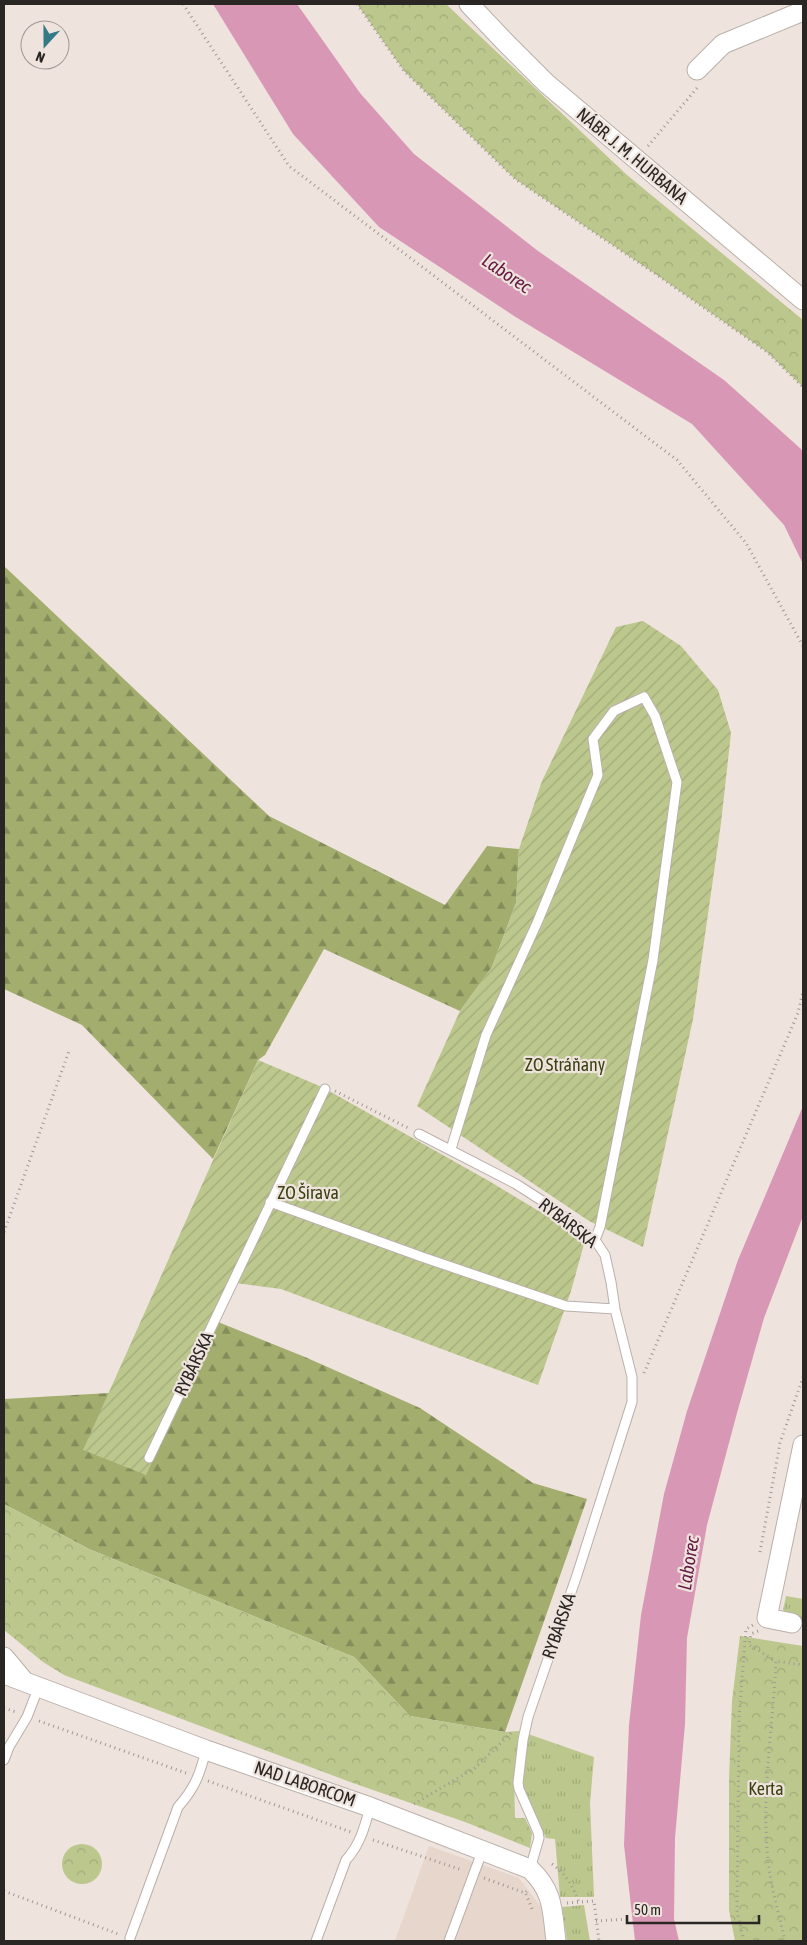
<svg xmlns="http://www.w3.org/2000/svg" width="807" height="1945" viewBox="0 0 807 1945" font-family="'Asap Condensed',sans-serif">
<style>
.built{fill:#e7d6cb}
.grass{fill:url(#grass-tufts)}
.forest{fill:url(#forest-firs)}
.park{fill:url(#park-crowns)}
.garden{fill:url(#garden-furrows)}
.water{fill:#d898b5}
.lines{fill:none;stroke-linecap:round;stroke-linejoin:round}
.service-casing{stroke:#bab0aa;stroke-width:11}
.minor-casing{stroke:#bab0aa;stroke-width:21}
.path{stroke:#a19994;stroke-width:3;stroke-dasharray:1 4;stroke-linecap:butt}
.service{stroke:#fff;stroke-width:9}
.minor{stroke:#fff;stroke-width:19}
.labels{text-anchor:middle;stroke-width:4.5;stroke-linejoin:round;paint-order:stroke}
.street-label{font-size:18px;fill:#2a2623;stroke:#eee3dd}
.park-label{font-size:18px;fill:#3a4111;stroke:#eee3dd}
.water-label{font-size:19px;font-style:italic;fill:#641943;stroke:#eee3dd}
</style>
<defs>
<pattern id="grass-tufts" width="24" height="20" patternUnits="userSpaceOnUse" patternTransform="scale(1.25)"><rect width="24" height="20" fill="#bcc78d"/><path d="M3 7l-1-3M5 7V3M7 7l1-3M15 17l-1-3M17 17v-4M19 17l1-3" fill="none" stroke="#a2ab79"/></pattern>
<pattern id="forest-firs" width="22" height="20" patternUnits="userSpaceOnUse" patternTransform="scale(1.25)"><rect width="22" height="20" fill="#a2ad6e"/><path d="M5 1l3.5 6h-7zM16 11l3.5 6h-7z" fill="#848d5a"/></pattern>
<pattern id="park-crowns" width="20" height="18" patternUnits="userSpaceOnUse" patternTransform="scale(1.25)"><rect width="20" height="18" fill="#bcc78d"/><path d="M2 6a3 3 0 1 1 6 0M12 15a3 3 0 1 1 6 0" fill="none" stroke="#a2ab79"/></pattern>
<pattern id="garden-furrows" width="10" height="10" patternUnits="userSpaceOnUse" patternTransform="scale(1.25)"><rect width="10" height="10" fill="#bcc78d"/><path d="M-1 1l2-2M0 10L10 0M9 11l2-2" fill="none" stroke="#a2ab79"/></pattern>
</defs>
<rect width="100%" height="100%" fill="#eee3dd"/>
<path class="built" d="M429,1846L519,1878L541,1907L546,1941H395Z"/>
<path class="grass" d="M786,1596L803,1599V1622L783,1610Z
M528,1734L594,1757L590,1803L594,1897H560L555,1839L546,1838L524,1793L522,1769Z
M584,1905L590,1941H567L562,1907Z"/>
<path class="forest" d="M4,566L269,816L445,905L487,846L519,849L516,903L492,967L460,1011L324,949L265,1055L258,1060L213,1159L82,1025L4,989Z
M218,1322L305,1357L420,1408L533,1483L587,1499L505,1732L410,1716L354,1657L89,1549L4,1504V1399L109,1393L84,1450Z"/>
<path class="park" d="M357,4H446L627,175L803,320V387L767,352L654,273L515,179L404,71Z
M4,1504L89,1549L354,1657L410,1716L505,1732L519,1731L514,1776L515,1818H525L532,1833L530,1848L465,1822L353,1783L64,1675L43,1662L4,1630Z
M740,1636L803,1646V1941H735L729,1910V1779L732,1701Z
M62 1864a20 20 0 1 1 40 0a20 20 0 1 1-40 0Z"/>
<path class="garden" d="M643,621L681,646L718,690L731,733L721,823L693,1019L643,1247L589,1221L417,1106L460,1011L492,967L516,903L519,849L542,781L616,627Z
M258,1060L322,1087L489,1181L552,1219L584,1244L571,1291L538,1385L281,1289L236,1283L146,1475L83,1450Z"/>
<path class="water" d="M213,4H297L360,93L414,154L538,251L724,380L801,449L803,452V564L784,525L692,424L514,316L379,227L293,134Z
M803,1106V1216L764,1318L737,1413L707,1525L687,1638L685,1724L675,1838L674,1919L679,1941H635L624,1845L629,1725L641,1615L664,1494L687,1411L738,1260Z"/>
<g class="lines">
<defs>
<path id="service" d="M419,1134L516,1184L544,1202L595,1240L605,1255L611,1282L615,1309L632,1377V1402L577,1575L528,1717L523,1740L518,1783L519,1789L538,1832L539,1838L530,1869
M451,1149L486,1035L537,923L598,775L593,739L614,711L644,697L655,716L677,782L653,960L600,1227L595,1240
M270,1202L422,1257L566,1306L615,1309
M149,1458L325,1089
M4,1760L9,1747L27,1717L39,1686
M130,1938L178,1807C195,1788 200,1774 206,1750
M316,1941L346,1860C360,1845 365,1826 370,1807
M449,1941L483,1849"/>
<path id="minor" d="M469,4L504,41L546,83L803,300
M697,70L723,44L803,11
M792,1623L767,1618L803,1445
M4,1657L24,1681
M4,1674L206,1750L370,1807L530,1869C554,1892 552,1910 556,1941"/>
</defs>
<use href="#service" class="service-casing"/>
<use href="#minor" class="minor-casing"/>
<path class="path" d="M183,4L289,166L677,460L746,543L803,646
M357,4L404,71L515,179L654,273L767,352L803,387
M648,146L697,88
M335,1091L408,1128
M4,1232L69,1051
M644,1373L798,1013L803,991
M760,1552L780,1443L803,1377
M758,1631L751,1634L749,1645L776,1661
M4,1708L16,1712
M39,1721L186,1773
M208,1781L351,1832
M414,1804L475,1768L511,1733
M373,1840L462,1870
M552,1864C566,1874 572,1885 579,1902
M484,1878L525,1893L527,1891
M4,1891L118,1934
M526,1894L532,1909
M567,1903L594,1901L599,1941
M596,1921L628,1919
M744,1941L737,1912L739,1717L746,1629L753,1625
M785,1941C780,1917 772,1892 769,1867C760,1800 773,1728 776,1661L803,1665"/>
<use href="#service" class="service"/>
<use href="#minor" class="minor"/>
</g>
<g class="labels">
<g class="street-label">
<text transform="translate(632 156) rotate(40)" y="6">NÁBR. J. M. HURBANA</text>
<text transform="translate(568 1223) rotate(38)" y="6">RYBÁRSKA</text>
<text transform="translate(194 1364) rotate(-65)" y="6">RYBÁRSKA</text>
<text transform="translate(559 1626) rotate(-71)" y="6">RYBÁRSKA</text>
<text transform="translate(305 1784) rotate(19)" y="6">NAD LABORCOM</text>
</g>
<g class="park-label">
<text x="565" y="1071">ZO Stráňany</text>
<text x="308" y="1199">ZO Šírava</text>
<text x="766" y="1795">Kerta</text>
</g>
<g class="water-label">
<text transform="translate(507 273) rotate(34)" y="7">Laborec</text>
<text transform="translate(688 1563) rotate(-81)" y="7">Laborec</text>
</g>
</g>
<rect width="807" height="1945" fill="none" stroke="#2a2623" stroke-width="10"/>
<g transform="translate(45 45) rotate(201)"><circle r="24" fill="#eee3dd" stroke="#a09793"/>
<path d="M0-4L9 19L0 12L-9 19Z" fill="#337986"/>
<text y="-8" font-size="14" font-weight="bold" text-anchor="middle" fill="#2a2623">N</text>
</g>
<path d="M627 1915v8h132v-8" fill="none" stroke="#2a2623" stroke-width="2.5"/>
<text x="634" y="1915" font-size="15" fill="#2a2623" stroke="#eee3dd" stroke-width="4" paint-order="stroke">50 m</text>
</svg>
